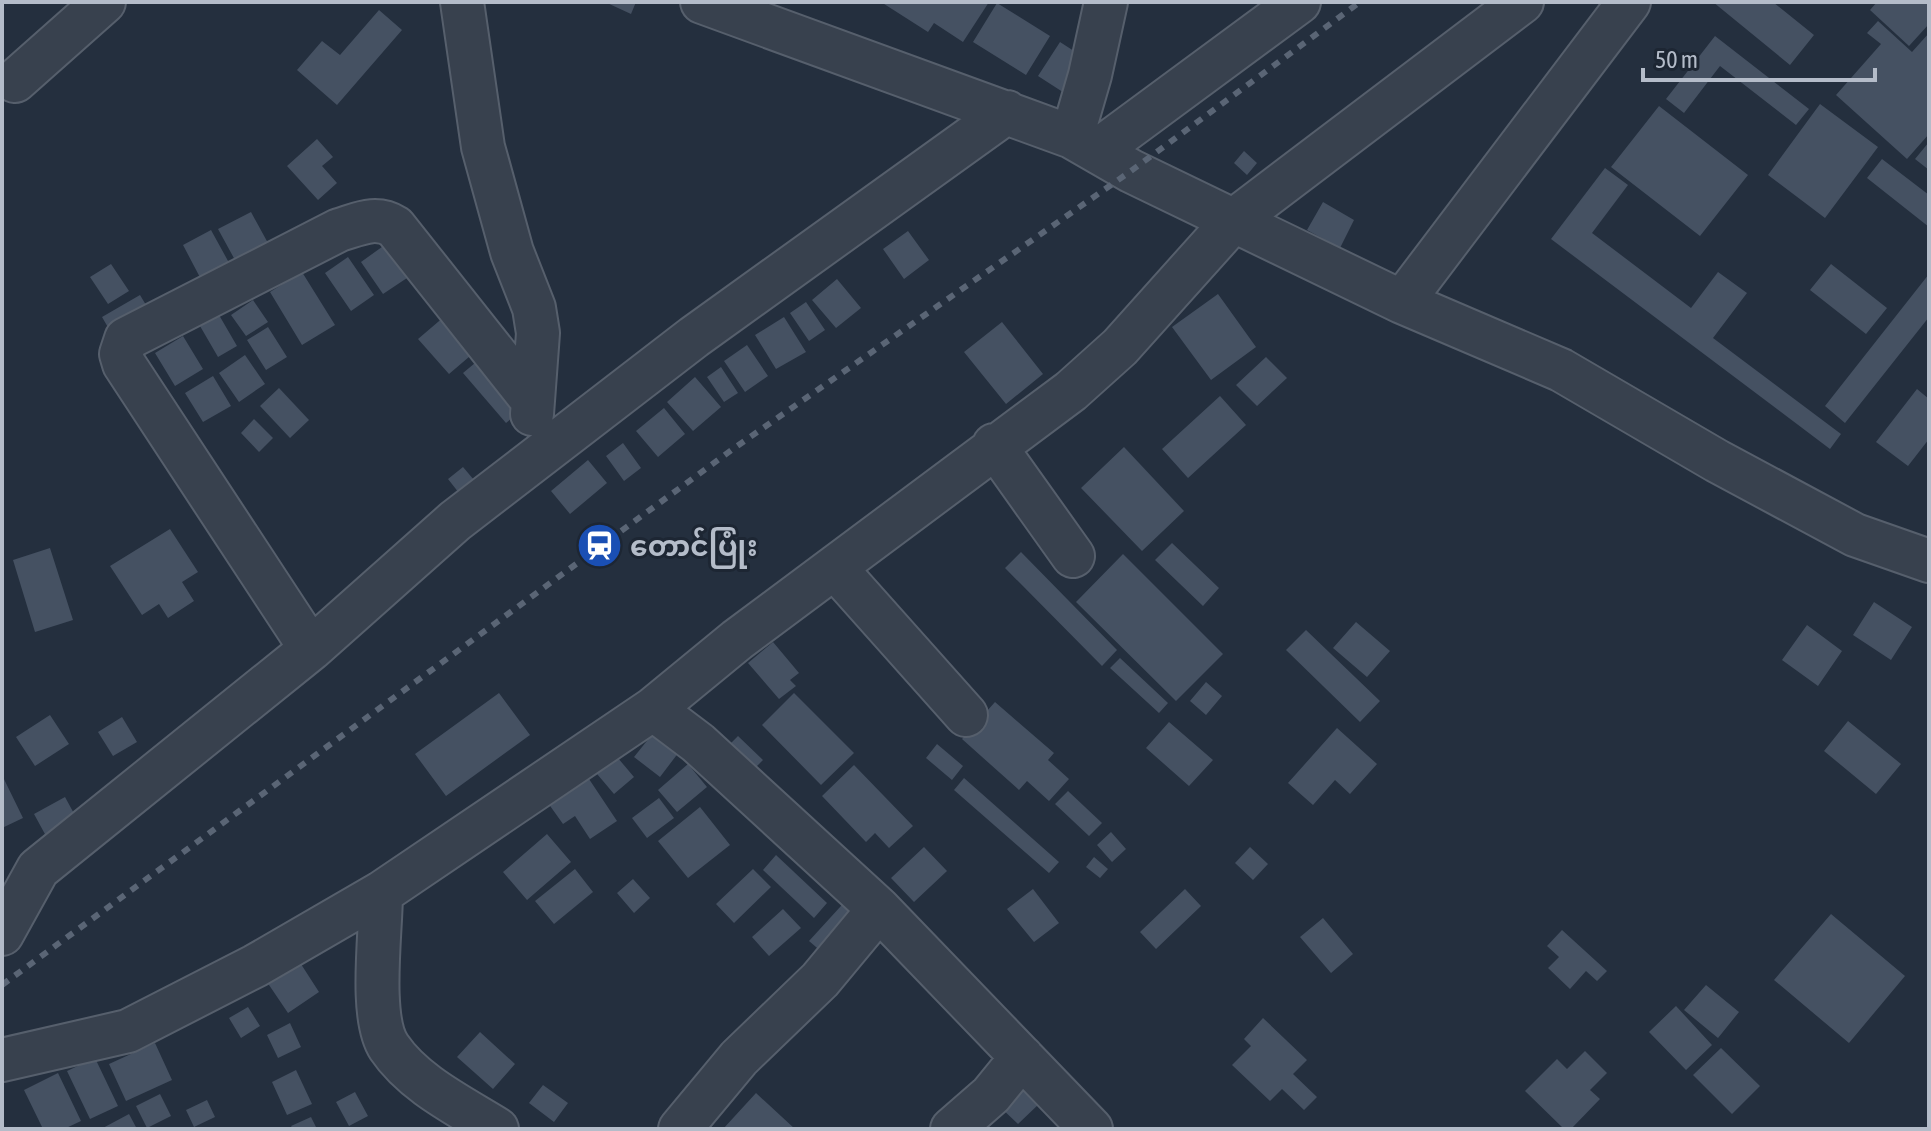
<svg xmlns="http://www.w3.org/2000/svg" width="1931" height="1131" viewBox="0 0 1931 1131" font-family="'Asap Condensed','Noto Sans Myanmar',sans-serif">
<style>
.building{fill:#455162}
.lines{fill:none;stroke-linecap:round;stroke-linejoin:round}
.minor-casing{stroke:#565f6c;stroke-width:46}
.minor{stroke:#38414e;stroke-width:42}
.rail{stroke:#5a6575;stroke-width:6;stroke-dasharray:8 8;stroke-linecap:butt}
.labels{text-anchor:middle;stroke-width:6;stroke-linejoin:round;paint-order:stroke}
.poi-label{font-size:28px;font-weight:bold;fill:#b4bcc9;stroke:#1d2633;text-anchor:start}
</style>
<rect width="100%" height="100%" fill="#242f3e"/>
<path class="building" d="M605,2H636L631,14Z
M881,2H989L963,42L934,23L928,32Z
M1713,2H1773L1814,35L1790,65Z
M1877,2H1929V24L1909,46L1870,10Z
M997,3L1050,36L1026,75L973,42Z
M379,10L402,30L337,105L297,70L322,41L340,55Z
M1878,21L1912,52L1929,33V134L1907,159L1836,95L1881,44L1867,33Z
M1715,36L1809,109L1796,125L1720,66L1684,113L1666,99Z
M1060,42L1091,62L1069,96L1038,76Z
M1820,104L1878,147L1825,218L1768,175Z
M1659,106L1748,175L1700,236L1611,167Z
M317,139L333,157L322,166L337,183L318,200L287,166Z
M1929,142V170L1915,159Z
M1244,151L1257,163L1247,175L1234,163Z
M1882,159L1929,195V227L1867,178Z
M1605,168L1628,185L1592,233L1691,308L1718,272L1747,293L1713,338L1841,434L1830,449L1551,239Z
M1323,202L1354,220L1340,248L1307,230Z
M251,212L274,254L241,271L218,229Z
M211,230L233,270L204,285L183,245Z
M908,231L929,260L904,279L883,249Z
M393,239L416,272L383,294L361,262Z
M348,257L374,295L351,311L325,273Z
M111,264L129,291L108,304L90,277Z
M1831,264L1887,308L1866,334L1810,290Z
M302,272L335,325L302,345L270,292Z
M1929,274V317L1845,423L1825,406Z
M837,279L861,308L836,328L812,300Z
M1218,294L1256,347L1211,380L1172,327Z
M140,295L155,320L117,343L102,317Z
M253,300L268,322L246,336L231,315Z
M806,302L825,330L809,341L790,313Z
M452,310L483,345L449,374L418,339Z
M219,315L237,346L218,357L200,326Z
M784,317L806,352L776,369L755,335Z
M1002,322L1043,374L1006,404L964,352Z
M268,327L287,357L266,370L247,340Z
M183,336L203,369L175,386L155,353Z
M747,345L768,376L745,392L724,361Z
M487,353L530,403L506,423L463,373Z
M245,355L265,384L239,402L219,373Z
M1266,357L1287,378L1257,406L1236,385Z
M721,367L738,393L724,402L707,377Z
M213,376L231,406L203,422L185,393Z
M695,377L721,407L693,431L667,402Z
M279,388L309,420L290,438L260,406Z
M1917,389L1929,399V439L1908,466L1876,442Z
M1220,396L1246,425L1188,478L1162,449Z
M664,408L685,434L658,457L636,431Z
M254,419L273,438L259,452L241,433Z
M623,443L641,468L624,481L606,456Z
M1124,447L1184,511L1142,551L1081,488Z
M588,460L607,483L570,514L551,491Z
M463,467L474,480L459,493L448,479Z
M170,529L198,572L182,582L194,601L168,618L159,604L142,615L110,566Z
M1172,543L1219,588L1203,606L1155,560Z
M50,548L73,620L35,632L13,560Z
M1021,552L1117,650L1102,666L1005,568Z
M1123,554L1223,654L1176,701L1076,602Z
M1874,602L1912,627L1891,660L1853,635Z
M1356,622L1390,651L1367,677L1333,648Z
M1807,625L1842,651L1818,686L1782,660Z
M1306,630L1380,701L1360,722L1286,650Z
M773,642L799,673L790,680L796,686L779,699L748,663Z
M1120,658L1168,703L1159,713L1110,668Z
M1206,682L1222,696L1206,715L1190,701Z
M499,693L530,735L446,796L415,754Z
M794,693L854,753L821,785L762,725Z
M995,702L1054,753L1048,760L1069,779L1049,801L1027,781L1019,790L962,739Z
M50,715L69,744L35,766L16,737Z
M122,717L137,742L113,756L98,732Z
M1848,721L1901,764L1876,794L1824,751Z
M1169,722L1213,760L1189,786L1146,748Z
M1337,728L1377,764L1350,794L1335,780L1313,805L1288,783Z
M654,732L679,752L660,777L634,757Z
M738,736L763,760L752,771L727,747Z
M937,744L963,766L952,780L926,758Z
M612,751L634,777L614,794L592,768Z
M688,764L707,787L677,812L658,790Z
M854,765L913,826L889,848L875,833L866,842L822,796Z
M2,775L23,818L2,828Z
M587,776L617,821L590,839L575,816L563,824L548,803Z
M964,778L1059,862L1049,873L954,790Z
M1068,791L1102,823L1089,836L1055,804Z
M65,797L77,819L46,836L34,814Z
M659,798L674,818L647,838L632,818Z
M700,807L730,845L688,878L658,841Z
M1111,832L1126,849L1112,862L1097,845Z
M547,834L571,862L527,900L503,872Z
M924,847L947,871L914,902L891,878Z
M1250,847L1268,864L1253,880L1235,863Z
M776,855L827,903L814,918L763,870Z
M1094,857L1108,869L1100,878L1086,867Z
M575,869L593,892L554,924L535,901Z
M753,869L771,887L734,923L716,904Z
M633,879L650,898L634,913L617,893Z
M1033,889L1059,923L1034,942L1007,909Z
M1185,889L1201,906L1156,949L1140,932Z
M851,895L865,907L823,953L809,941Z
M783,909L801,928L769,956L752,937Z
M1831,914L1905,976L1849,1043L1774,980Z
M1323,918L1353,954L1331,973L1300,937Z
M1562,930L1607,971L1597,981L1586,971L1570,989L1548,968L1559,957L1547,946Z
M299,961L319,992L288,1013L267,982Z
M1706,985L1739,1012L1718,1038L1684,1010Z
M1676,1006L1712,1045L1686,1070L1649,1032Z
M248,1007L260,1026L241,1038L229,1018Z
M1263,1018L1307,1060L1293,1074L1317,1097L1304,1110L1282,1089L1270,1101L1232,1065L1251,1046L1244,1039Z
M290,1023L301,1047L278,1058L267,1035Z
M480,1032L515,1064L493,1089L457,1057Z
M155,1043L172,1080L126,1101L109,1064Z
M1721,1048L1760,1086L1732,1114L1693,1075Z
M1585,1051L1607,1073L1590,1090L1600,1099L1571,1129H1564L1525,1091L1557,1059L1567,1069Z
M95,1058L118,1106L90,1119L67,1071Z
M296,1070L312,1104L287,1115L272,1082Z
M58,1073L81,1121L64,1129H43L24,1090Z
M1021,1084L1040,1103L1018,1124L999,1106Z
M543,1085L568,1103L554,1122L529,1103Z
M355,1092L368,1116L349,1126L336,1102Z
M756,1093L795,1129H723Z
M160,1094L171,1116L147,1128L136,1106Z
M207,1100L215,1117L194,1127L186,1110Z
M129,1114L137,1129H101Z
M311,1117L317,1129H293L291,1126Z"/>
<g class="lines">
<defs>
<path id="minor" d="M462,2L483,147L512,252L534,308L538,333L532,414
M702,2L1072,137L1131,171L1402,302L1561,370L1717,461L1855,535L1929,561
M15,81L104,2
M1072,137L1090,75L1106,2
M1097,151L1299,2
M1402,302L1629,2
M994,445L1073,556
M835,568L966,715
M311,649L124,364L121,354L126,339L339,230C359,224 376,215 395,227L532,400
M653,709L698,743L879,909L1091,1129
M381,893C381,931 369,1017 389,1047C414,1084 460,1106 497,1129
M2,934L38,869L311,649L455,521L694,337L1007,112
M2,1060L128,1031L255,966L381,893L653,709L737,640L1071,391L1120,347L1233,221L1522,2
M680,1129L739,1058L820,980L879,909
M952,1129L991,1095L1022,1057"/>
</defs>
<use href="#minor" class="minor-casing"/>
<use href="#minor" class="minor"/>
<path class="rail" d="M2,985L733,449L1131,171L1360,2"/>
</g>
<defs>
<symbol id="station-disc" viewBox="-11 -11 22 22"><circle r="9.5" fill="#1a4fb4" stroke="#1d2633"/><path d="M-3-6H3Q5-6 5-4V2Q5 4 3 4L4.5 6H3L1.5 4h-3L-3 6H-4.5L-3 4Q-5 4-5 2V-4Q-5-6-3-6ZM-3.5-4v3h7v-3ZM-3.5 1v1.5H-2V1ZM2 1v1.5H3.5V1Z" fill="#fff"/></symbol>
</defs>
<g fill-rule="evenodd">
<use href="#station-disc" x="574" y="520" width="51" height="51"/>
</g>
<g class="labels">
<g class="poi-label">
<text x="630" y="556">တောင်ပြုံး</text>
</g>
</g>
<rect width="1931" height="1131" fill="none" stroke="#b4bcc9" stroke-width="8"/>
<path d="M1643 68v12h232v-12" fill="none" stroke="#b4bcc9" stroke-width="4"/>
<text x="1655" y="68" font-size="24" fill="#b4bcc9" stroke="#1d2633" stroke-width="6" paint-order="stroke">50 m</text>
</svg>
